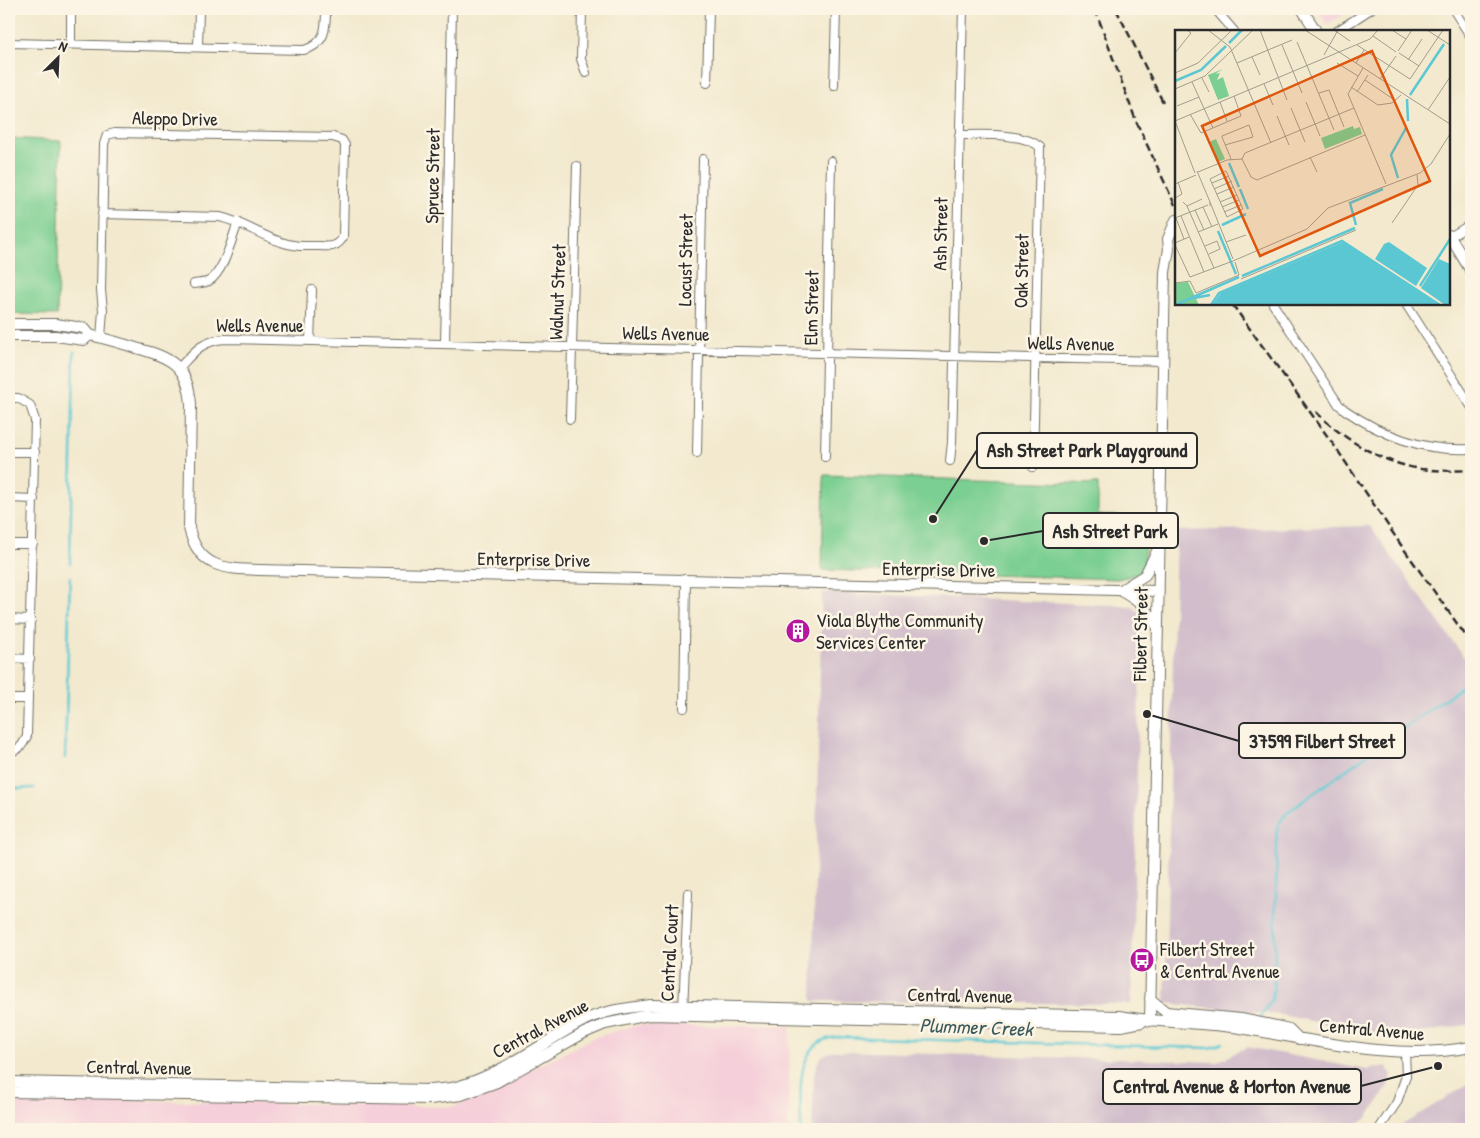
<svg xmlns="http://www.w3.org/2000/svg" width="1480" height="1138" viewBox="0 0 1480 1138" font-family="'Patrick Hand',sans-serif">
<style>
.built{fill:#f5cfd9}
.industrial{fill:#d1bdcb}
.green{fill:#7bcf92;stroke:#537d5e}
.lines{fill:none;stroke-linecap:round;stroke-linejoin:round}
.stream{stroke:#5bc7d3;stroke-width:2.5}
.minor-casing{stroke:#716e64;stroke-width:10}
.tertiary-casing{stroke:#716e64;stroke-width:12}
.minor{stroke:#fff;stroke-width:8}
.tertiary{stroke:#fff;stroke-width:10}
.rail{stroke:#2b2b2b;stroke-width:2.5;stroke-dasharray:8 4;stroke-linecap:butt}
.labels{text-anchor:middle;stroke-width:5;stroke-linejoin:round;paint-order:stroke}
.street-label{font-size:19px;fill:#2b2b2b;stroke:#fcf5e5}
.poi-label{font-size:19px;fill:#2b2b2b;stroke:#fcf5e5;text-anchor:start}
.water-label{font-size:20px;font-style:italic;fill:#395a5d;stroke:#fcf5e5}
.inset-river{fill:none;stroke:#5bc7d3;stroke-width:2.5}
.inset-road{fill:none;stroke:#a29d8d;stroke-width:1}
.view{fill:#df570e;fill-opacity:0.15;stroke:#df570e;stroke-width:2.5}
.inset-edge{fill:none;stroke:#2b2b2b;stroke-width:2.5}
.leader{fill:none;stroke:#2b2b2b;stroke-width:2}
.callout-dot{fill:#2b2b2b;stroke:#fcf5e5;stroke-width:2}
.callout{fill:#fcf5e5;stroke:#2b2b2b;stroke-width:2}
.callout-label{font-size:20px;text-anchor:middle;font-weight:bold;fill:#2b2b2b}
</style>
<rect width="100%" height="100%" fill="#fcf5e5"/>
<filter id="ink" filterUnits="userSpaceOnUse"><feTurbulence type="fractalNoise" baseFrequency=".02" numOctaves="2"/><feDisplacementMap in="SourceGraphic" scale="10" xChannelSelector="R" yChannelSelector="G"/><feConvolveMatrix kernelMatrix="1 2 1 2 8 2 1 2 1" color-interpolation-filters="sRGB"/></filter>
<filter id="wash" filterUnits="userSpaceOnUse"><feTurbulence type="fractalNoise" baseFrequency=".0096" numOctaves="4" result="noise"/><feDisplacementMap in="SourceGraphic" scale="20" xChannelSelector="R" yChannelSelector="G"/><feGaussianBlur stdDeviation="1.12" result="paint"/><feColorMatrix in="noise" values="0 0 0 0 0 0 0 0 0 0 0 0 0 0 0 0 0 1.4 0 .05"/><feComposite in="paint" operator="in"/></filter>
<g filter="url(#wash)">
<rect width="100%" height="100%" fill="#f2e9ce"/>
<path class="built" d="M1316,9H1353L1327,24Z
M637,1025L790,1026L788,1129H9V1098L453,1107L480,1096L593,1038Z"/>
<path class="industrial" d="M1370,526L1471,667V1024L1420,1033L1380,1035L1281,1015L1165,1003L1176,531Z
M822,592L1132,606L1141,614L1131,1004L812,1001Z
M1247,1047L1368,1070L1386,1066L1392,1075L1386,1090L1366,1119L1350,1129H812L814,1075L817,1064L822,1056L833,1051L1217,1062Z
M1471,1082V1129H1396Z"/>
<path class="green" d="M9,138L61,141L57,315L9,314Z
M824,475L1098,484V515L1146,517L1144,564L1139,574L1118,579L822,570Z"/>
<g class="lines">
<path class="stream" d="M70,563L74,352
M65,758L70,577
M9,789L34,788
M1261,1017L1272,999L1274,983L1277,845C1275,829 1277,823 1289,811L1471,680
M801,1129C801,1102 794,1054 824,1040C828,1038 832,1038 836,1037L1209,1048L1223,1043"/>
</g>
</g>
<g filter="url(#ink)">
<g class="lines">
<defs>
<path id="minor" d="M582,9L581,59L586,73
M1215,9L1234,31
M1453,9L1471,37
M1337,31L1371,9
M9,43L304,50C326,44 326,28 326,9
M71,44V9
M198,47L199,9
M707,83L709,9
M834,86L836,9
M959,135C982,135 1022,132 1040,147L1033,467
M1450,237L1471,224
M194,284C199,283 205,283 209,281C224,272 232,238 238,222
M1273,304L1339,405L1345,410C1383,436 1425,452 1471,449
M1406,304L1471,406
M101,338L103,310L101,290L104,144L107,135L115,133L333,137L342,140L345,145L343,237C338,247 330,247 320,246C307,246 294,247 281,242C260,235 242,222 220,217L102,214
M310,341L312,290
M445,344L452,9
M179,368C194,352 201,341 225,339L1162,361
M9,398H18L30,405L35,420L27,736C23,745 19,751 9,751
M570,419L577,166
M9,452H35
M697,453L703,159
M825,457L831,161
M950,461L952,442L963,9
M9,498L34,499
M9,544H33
M9,619L31,620
M9,658L30,659
M9,699H28
M684,708L686,580
M683,1011L688,893
M1379,1129L1397,1102L1406,1076L1405,1052"/>
<path id="tertiary" d="M1302,9L1316,31
M1449,235L1471,271
M9,324H55L84,328L90,335C106,339 121,343 136,348C170,357 188,365 191,404L189,528C198,568 224,569 259,570L1159,591
M9,336H56L84,340L90,335
M1121,590L1145,575L1157,551
M1121,591C1141,602 1145,608 1157,626
M1150,999L1166,1012L1241,1019L1271,1025L1289,1029L1299,1039
M1150,1021L1165,272L1169,249L1168,239L1176,220
M9,1082L430,1090C438,1089 448,1089 456,1087C501,1075 539,1045 579,1023C601,1011 626,1008 650,1005L1119,1016C1159,1023 1200,1022 1240,1028C1316,1040 1395,1062 1471,1047
M9,1092L430,1099L461,1095L497,1082L584,1033L605,1024L649,1015L1121,1026L1142,1022"/>
</defs>
<use href="#minor" class="minor-casing"/>
<use href="#tertiary" class="tertiary-casing"/>
<use href="#minor" class="minor"/>
<use href="#tertiary" class="tertiary"/>
<path class="rail" d="M1095,9L1136,121L1176,207
M1116,9L1164,104
M1232,304L1336,448L1401,545L1471,643
M1316,412C1343,439 1382,463 1421,469C1438,471 1454,471 1471,470"/>
</g>
</g>
<defs>
<symbol id="building-disc" viewBox="-11 -11 22 22"><circle r="9.5" fill="#b5179e" stroke="#fcf5e5"/><path d="M-4-6H4V6H1V3H-1V6H-4ZM-2.5-4.3h1.7v1.8h-1.7ZM.8-4.3h1.7v1.8H.8ZM-2.5-1h1.7V.8h-1.7ZM.8-1h1.7V.8H.8Z" fill="#fff"/></symbol>
<symbol id="bus-disc" viewBox="-11 -11 22 22"><circle r="9.5" fill="#b5179e" stroke="#fcf5e5"/><path d="M-5-6H5V4H4V6H2V4H-2V6H-4V4H-5ZM-3.5-4V0h7V-4ZM-3.5 1.2v1.5H-2V1.2ZM2 1.2v1.5H3.5V1.2Z" fill="#fff"/></symbol>
</defs>
<g fill-rule="evenodd">
<use href="#building-disc" x="784" y="617" width="28" height="28"/>
<use href="#bus-disc" x="1128" y="946" width="28" height="28"/>
</g>
<g class="labels">
<g class="street-label">
<text transform="translate(175 118) rotate(1)" y="7">Aleppo Drive</text>
<text transform="translate(432 176) rotate(-89)" y="7">Spruce Street</text>
<text transform="translate(940 234) rotate(-89)" y="7">Ash Street</text>
<text transform="translate(685 260) rotate(-89)" y="7">Locust Street</text>
<text transform="translate(1021 271) rotate(-89)" y="7">Oak Street</text>
<text transform="translate(557 292) rotate(-88)" y="7">Walnut Street</text>
<text transform="translate(811 308) rotate(-89)" y="7">Elm Street</text>
<text x="260" y="332">Wells Avenue</text>
<text transform="translate(666 333) rotate(1)" y="7">Wells Avenue</text>
<text transform="translate(1071 343) rotate(1)" y="7">Wells Avenue</text>
<text transform="translate(534 559) rotate(1)" y="7">Enterprise Drive</text>
<text transform="translate(939 569) rotate(1)" y="7">Enterprise Drive</text>
<text transform="translate(1140 634) rotate(-89)" y="7">Filbert Street</text>
<text transform="translate(669 953) rotate(-87)" y="7">Central Court</text>
<text transform="translate(960 995) rotate(1)" y="7">Central Avenue</text>
<text transform="translate(540 1028) rotate(-28)" y="7">Central Avenue</text>
<text transform="translate(1372 1029) rotate(5)" y="7">Central Avenue</text>
<text transform="translate(139 1067) rotate(1)" y="7">Central Avenue</text>
</g>
<g class="poi-label">
<text x="816" y="627">Viola Blythe Community<tspan x="816" dy="22">Services Center</tspan></text>
<text x="1160" y="956">Filbert Street<tspan x="1160" dy="22">&amp; Central Avenue</tspan></text>
</g>
<g class="water-label">
<text transform="translate(976 1027) rotate(2)" y="7">Plummer Creek</text>
</g>
</g>
<g transform="translate(1175 30)">
<rect width="275" height="275" fill="#f2e9ce"/>
<path d="M48,39L40,44L45,43L42,50L48,47L54,66L43,70L33,45ZM178,96L179,99L185,97L187,104L150,119L146,108ZM41,109L50,129L43,132L34,112ZM13,252L24,275H0V253Z" fill="#7bcf92"/>
<path d="M168,212L264,275H37L46,263ZM214,212L252,238L241,256L200,229L209,214ZM264,229L275,234V275H270L246,258Z" fill="#5bc7d3"/>
<path class="inset-river" d="M54,13L67,0M0,51L26,40L51,16M235,65L269,14M232,69L233,91M54,133L64,157M223,148L216,125L231,98M65,159L73,179M47,195L71,184M181,195L175,173L208,159M43,201L61,244M67,246L180,198M245,256L275,209M19,268L35,265M0,275L64,247M36,275L44,263L167,211L265,275"/>
<path class="inset-road" d="M33,0L55,17L96,113M85,0L112,70M130,0L275,94M159,0L175,11M217,0L231,9M252,0L275,15M198,6L221,22M122,12L159,100M107,15L127,63M182,15L235,49L268,0M223,21L237,0M0,23L16,3L12,0M224,23L244,36M149,25L163,0M77,27L85,45M233,30L247,9M62,33L117,10M162,33L183,46M181,33L189,20M188,38L173,64L211,154M0,43L23,33L57,0M27,48L34,62M205,49L221,26M190,50L221,71M17,52L38,98M89,54L98,75M176,57L203,75L217,73L226,65M0,59L30,46L78,0M182,62L193,45M144,63L154,60L169,97M45,72L52,91M131,72L145,106M2,76L24,67M116,78L130,112M253,80L275,47M15,84L26,103L66,86L59,66M102,86L114,115M0,91L20,143M0,91L195,9L203,0M50,115L78,107L74,95L47,106V107L54,124L55,126L56,130M135,127L142,142M67,129L76,147L82,150L190,105M67,129L70,123L179,78M22,141L35,172M51,141L68,179L52,187L35,149ZM23,142L52,130L67,129M37,153L54,146M0,154L21,145M39,159L57,151M42,164L59,157M0,168L7,164L3,152M8,172L12,176L27,169M45,172L62,165M12,176L39,238M35,176V172L58,229M28,177L37,197M47,177L64,170M20,180L29,200M49,182L66,175M6,186L29,242M0,188L33,175M1,188L9,209M217,193L243,155L242,145M23,202L43,194M51,212L71,205M0,213L14,207M0,215L15,247L58,231M30,216L42,211L45,219L34,224M58,231L132,199L153,178L245,143L256,134L275,104M66,249L181,200M0,253L15,251L21,263L64,245L60,232"/>
<path class="view" d="M197,21L255,151L85,226L27,96Z"/>
<rect width="275" height="275" class="inset-edge"/>
</g>
<path class="leader" d="M933 519L977 450M984 541L1043 531M1147 714L1239 741M1438 1066L1361 1086"/>
<g class="callout-dot">
<circle cx="933" cy="519" r="5"/>
<circle cx="984" cy="541" r="5"/>
<circle cx="1147" cy="714" r="5"/>
<circle cx="1438" cy="1066" r="5"/>
</g>
<g class="callout">
<rect x="977" y="433" width="220" height="35" rx="5"/>
<rect x="1043" y="513" width="135" height="35" rx="5"/>
<rect x="1239" y="723" width="166" height="35" rx="5"/>
<rect x="1103" y="1069" width="258" height="35" rx="5"/>
</g>
<g class="callout-label">
<text x="1087" y="457">Ash Street Park Playground</text>
<text x="1110" y="538">Ash Street Park</text>
<text x="1322" y="748">37599 Filbert Street</text>
<text x="1232" y="1093">Central Avenue &amp; Morton Avenue</text>
</g>
<rect width="1480" height="1138" fill="none" stroke="#fcf5e5" stroke-width="30"/>
<g transform="translate(58 58) rotate(24)" stroke="#fcf5e5" stroke-width="4" paint-order="stroke">
<path d="M0-4L9 19L0 12L-9 19Z" fill="#2b2b2b"/>
<text y="-8" font-size="14" font-weight="bold" text-anchor="middle" fill="#2b2b2b">N</text>
</g>
</svg>
